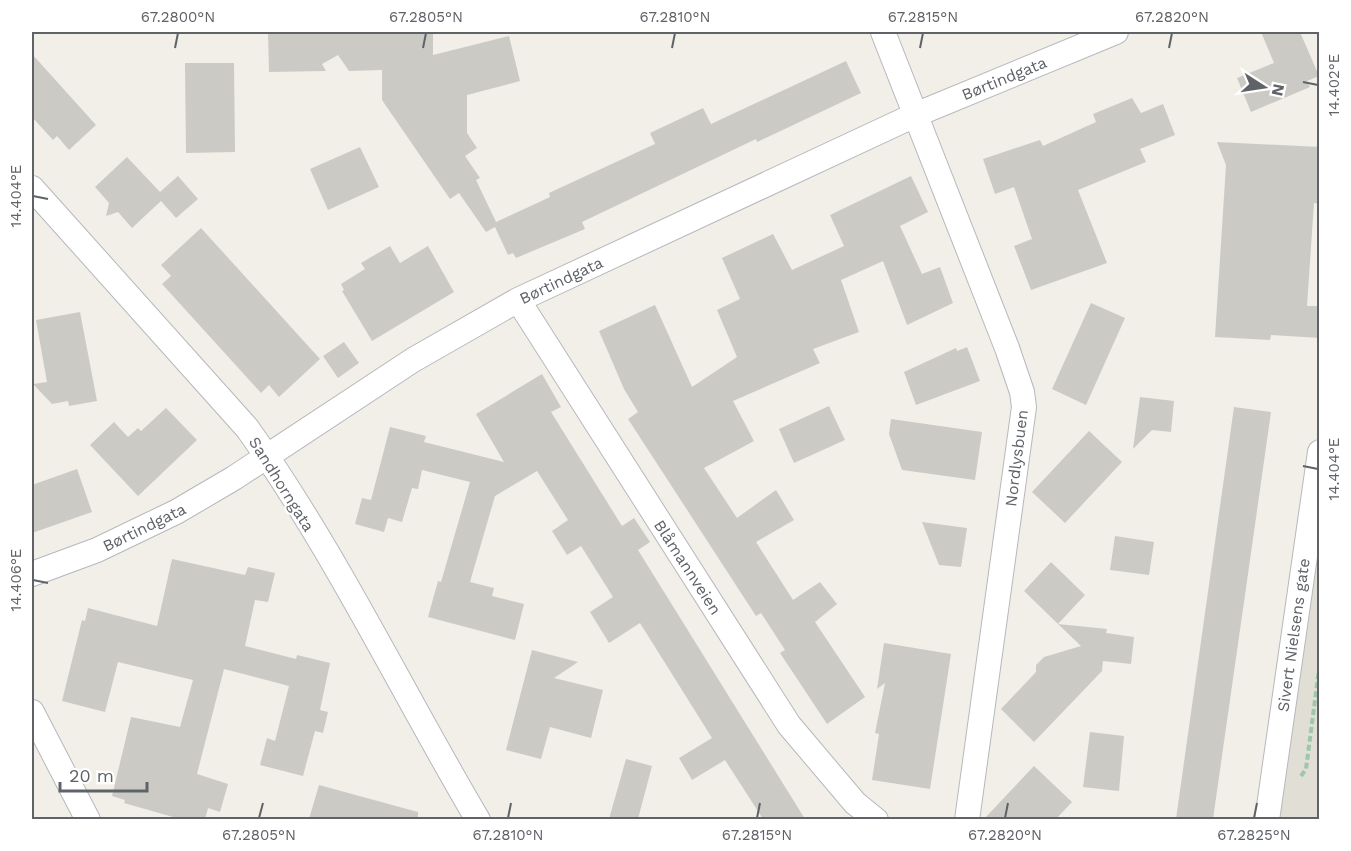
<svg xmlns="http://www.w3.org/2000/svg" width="1351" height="851" viewBox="0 0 1351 851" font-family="'Work Sans',sans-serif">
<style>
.education{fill:#e1ded6}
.building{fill:#cccac5}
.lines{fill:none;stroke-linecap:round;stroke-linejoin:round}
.street-casing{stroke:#b5b8bc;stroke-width:26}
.path{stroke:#9cc7a9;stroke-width:4;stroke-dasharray:6 3;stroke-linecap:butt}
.street{stroke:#fff;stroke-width:24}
.ticks{fill:none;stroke:#5f6368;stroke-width:2}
.labels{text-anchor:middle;stroke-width:4.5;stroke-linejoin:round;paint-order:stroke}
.street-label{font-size:16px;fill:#5f6368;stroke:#fff}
.neatline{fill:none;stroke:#5f6368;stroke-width:2}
.ticks-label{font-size:15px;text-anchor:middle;fill:#5f6368}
</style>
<rect width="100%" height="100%" fill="#f1efe8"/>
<path class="education" d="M1319,538V819L1277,820L1281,787L1287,773L1308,599Z"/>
<path class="building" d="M268,32H433V55L509,36L520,81L467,95V133L477,148L465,156L480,178L476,180L496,222L550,197L549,193L655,144L650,133L703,108L711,124L846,61L861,93L757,142L756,139L582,222L585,229L516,258L513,253L508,255L495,227L486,232L459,193L450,199L382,100V70L349,71L338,55L322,64L326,71L269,72Z
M1261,32H1300L1319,76L1307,81L1310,87L1251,112L1237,78L1274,63Z
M32,54L96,125L69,150L57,136L53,140L32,117Z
M185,63H234L235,152L186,153Z
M1132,98L1141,113L1163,104L1175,135L1140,149L1146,162L1078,190L1107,263L1031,290L1014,246L1032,239L1014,187L995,194L983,159L1040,140L1043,146L1096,122L1093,114Z
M1217,142L1320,147V204L1314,203L1307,306H1320V338L1271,335L1270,340L1215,337L1226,165Z
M360,147L379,187L328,210L310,169Z
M127,157L160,192L178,176L198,199L176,218L161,201L132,228L118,212L106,216L109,203L95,187Z
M911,176L928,212L900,226L922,274L940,267L953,303L907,325L883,261L841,280L859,332L813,349L820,363L733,401L754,441L704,468L737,518L776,490L794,520L756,542L793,600L820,582L837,604L815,622L865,697L827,724L780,653L785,650L761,613L756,616L628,419L638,412L624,389L599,331L655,305L692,387L737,357L717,310L740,299L722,258L773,234L792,270L844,246L830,215Z
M201,228L320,359L279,397L269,385L261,393L162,284L171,276L161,265Z
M390,246L400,263L428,246L454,292L372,341L342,291L344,290L341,284L365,269L361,263Z
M1091,303L1125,318L1086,405L1052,389Z
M80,312L97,401L69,406L68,401L52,404L33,384L47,382L36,320Z
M344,342L359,363L338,378L323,356Z
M967,347L980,381L916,405L904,372L956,348L957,351Z
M542,374L561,407L551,412L622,526L634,518L650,542L638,550L805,819H763L725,760L692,780L679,758L712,738L640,623L609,643L590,612L613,597L581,546L567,555L552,531L568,520L537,471L495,496L470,582L494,588L492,596L524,604L515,640L428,617L438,581L441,582L470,482L422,470L418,489L412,488L402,522L388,518L384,532L355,524L362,498L371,500L390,427L426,436L424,442L504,462L476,414Z
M1140,397L1174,401L1171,432L1152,430L1133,449Z
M829,406L845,440L794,463L779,429Z
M1234,407L1271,412L1251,553L1213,819H1176Z
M166,408L197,440L138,496L90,445L114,422L128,437L138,428L141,431Z
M891,419L982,432L975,480L902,470L889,434Z
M1089,431L1122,462L1065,523L1032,492Z
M77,469L92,512L32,533V485Z
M922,522L967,528L961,567L939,565Z
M1115,536L1154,542L1149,575L1110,570Z
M172,559L245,575L248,567L275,573L268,602L255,600L245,646L296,659L297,655L330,663L320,710L328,712L323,733L315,731L303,776L260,765L267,738L275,741L289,686L224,669L197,774L228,784L220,812L208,808L205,819H180L124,803L125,800L112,796L131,717L180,727L193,680L118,662L105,712L62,701L82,620L85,621L88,608L157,626Z
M1051,562L1085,595L1058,624L1024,591Z
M1058,624L1107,629L1106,633L1134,637L1131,664L1103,661L1102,671L1034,742L1001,709L1036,672V665L1044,657L1081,646Z
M884,643L951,654L930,789L872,780L879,734L875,733L885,683L877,689Z
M532,650L578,662L554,678L603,690L591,738L550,727L541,759L506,750Z
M1090,732L1124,736L1119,791L1083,787Z
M626,759L652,766L638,819H609Z
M1034,766L1072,802L1056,819H984Z
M319,785L418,812V819H309Z"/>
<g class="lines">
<defs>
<path id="street" d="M883,32L1007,348L1022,392L1024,407L967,820
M32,188L247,428C335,551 401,690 478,820
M518,300L789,725L855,803L876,820
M32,574L97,550L176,512L234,478L413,360L518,300L915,115L1116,32
M32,712L88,820
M1267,820L1320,452"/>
</defs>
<use href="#street" class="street-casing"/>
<path class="path" d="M1301,776L1306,769L1320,662"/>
<use href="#street" class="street"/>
</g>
<path class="ticks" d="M175,48L178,33M423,48L426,33M672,48L675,33M920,48L923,33M1169,48L1172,33M1303,82L1318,85M33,196L48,199M1303,466L1318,469M33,580L48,583M259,818L263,803M508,818L511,803M757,818L760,803M1005,818L1008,803M1254,818L1257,803"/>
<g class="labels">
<g class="street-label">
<text transform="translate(1004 78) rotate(-22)" y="6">Børtindgata</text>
<text transform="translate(561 280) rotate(-25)" y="6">Børtindgata</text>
<text transform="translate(1016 458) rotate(-83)" y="6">Nordlysbuen</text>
<text transform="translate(282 484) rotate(58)" y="6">Sandhorngata</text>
<text transform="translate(144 527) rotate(-26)" y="6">Børtindgata</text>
<text transform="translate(688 567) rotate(57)" y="6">Blåmannveien</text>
<text transform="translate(1293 635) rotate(-82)" y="6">Sivert Nielsens gate</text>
</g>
</g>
<rect width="1351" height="851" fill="none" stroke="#ffffff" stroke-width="66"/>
<g transform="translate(1264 87) rotate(102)" stroke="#ffffff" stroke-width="4.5" paint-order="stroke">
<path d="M0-4.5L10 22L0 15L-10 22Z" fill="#5f6368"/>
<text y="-9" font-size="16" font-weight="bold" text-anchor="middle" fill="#5f6368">N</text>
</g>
<path d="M60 782v9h87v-9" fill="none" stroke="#5f6368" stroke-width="3"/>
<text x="69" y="782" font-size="18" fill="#5f6368" stroke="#ffffff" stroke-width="4.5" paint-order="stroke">20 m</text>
<rect x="33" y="33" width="1285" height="785" class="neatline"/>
<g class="ticks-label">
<text x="178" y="22">67.2800°N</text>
<text x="426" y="22">67.2805°N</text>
<text x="675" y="22">67.2810°N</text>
<text x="923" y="22">67.2815°N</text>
<text x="1172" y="22">67.2820°N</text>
<text transform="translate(1334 85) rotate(-90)" y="5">14.402°E</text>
<text transform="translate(16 196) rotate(-90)" y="5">14.404°E</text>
<text transform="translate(1334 469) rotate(-90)" y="5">14.404°E</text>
<text transform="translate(16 580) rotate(-90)" y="5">14.406°E</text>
<text x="259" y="840">67.2805°N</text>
<text x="508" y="840">67.2810°N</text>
<text x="757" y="840">67.2815°N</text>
<text x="1005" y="840">67.2820°N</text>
<text x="1254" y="840">67.2825°N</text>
</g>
</svg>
